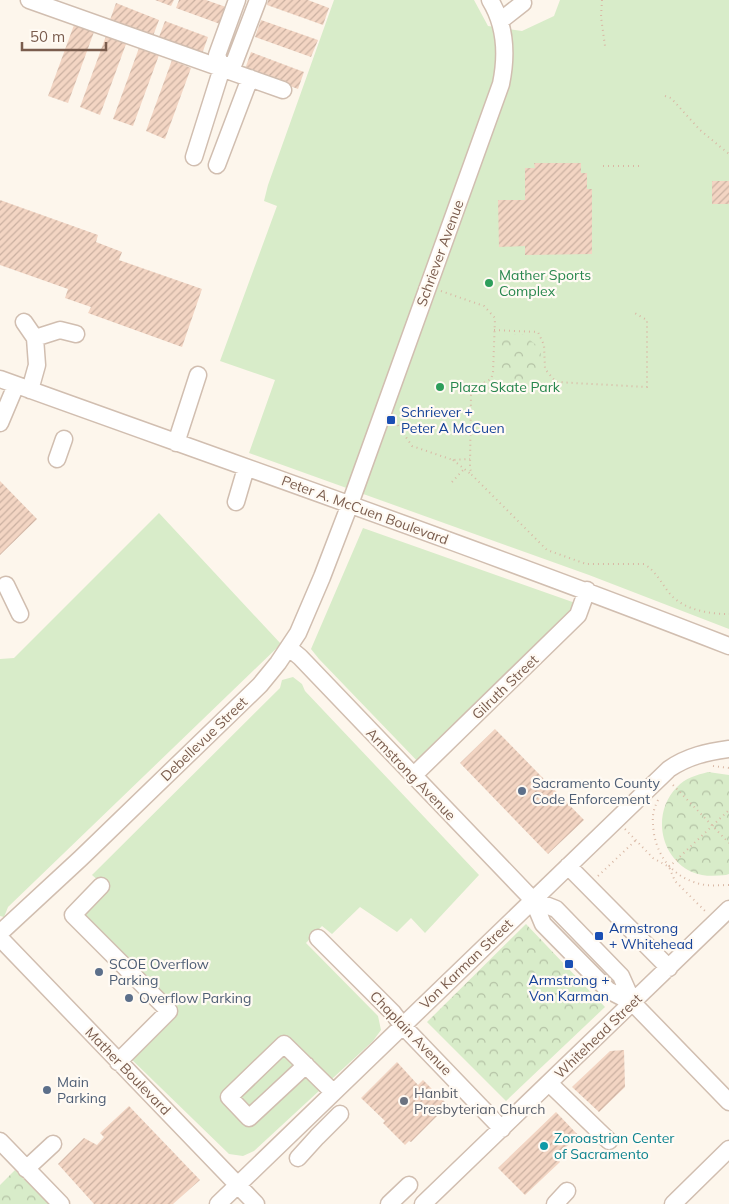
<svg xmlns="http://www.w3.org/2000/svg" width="729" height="1204" viewBox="0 0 729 1204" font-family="Mulish,sans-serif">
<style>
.green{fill:#d8ecc9}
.park{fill:url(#park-crowns)}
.building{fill:url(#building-hatch)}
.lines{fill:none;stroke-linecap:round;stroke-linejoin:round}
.minor-casing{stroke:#d1beb0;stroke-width:19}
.path{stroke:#d9b8a5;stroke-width:2;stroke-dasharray:1 4;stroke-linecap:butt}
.minor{stroke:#fff;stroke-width:16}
.leisure-dot{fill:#2e9e5b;stroke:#fffaf3;stroke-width:2}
.transit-dot{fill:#1a4fb4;stroke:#fffaf3;stroke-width:2}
.service-dot{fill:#5c6f8a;stroke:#fffaf3;stroke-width:2}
.worship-dot{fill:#6b7280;stroke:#fffaf3;stroke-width:2}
.culture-dot{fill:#0f9aa8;stroke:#fffaf3;stroke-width:2}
.labels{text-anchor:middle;stroke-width:4.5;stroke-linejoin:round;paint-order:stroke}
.street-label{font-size:14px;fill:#7a5c4d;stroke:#fffaf3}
.leisure-label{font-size:14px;fill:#27864d;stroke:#fffaf3;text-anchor:start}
.transit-label{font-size:14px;fill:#164399;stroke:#fffaf3;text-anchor:start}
.service-label{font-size:14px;fill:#4e5e75;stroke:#fffaf3;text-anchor:start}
.worship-label{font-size:14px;fill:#5b616d;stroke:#fffaf3;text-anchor:start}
.culture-label{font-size:14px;fill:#0d838f;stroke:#fffaf3;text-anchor:start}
</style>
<defs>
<pattern id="park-crowns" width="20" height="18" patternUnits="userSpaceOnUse" patternTransform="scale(1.25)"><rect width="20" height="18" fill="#d8ecc9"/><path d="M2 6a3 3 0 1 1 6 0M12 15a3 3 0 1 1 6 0" fill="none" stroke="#b4c2a5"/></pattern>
<pattern id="building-hatch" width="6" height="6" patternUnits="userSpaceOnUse" patternTransform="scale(1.25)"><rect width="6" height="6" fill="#f3d5c3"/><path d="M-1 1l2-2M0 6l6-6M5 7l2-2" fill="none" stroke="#cab0a1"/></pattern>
</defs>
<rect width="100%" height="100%" fill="#fdf6ec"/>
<path class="green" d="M334,0H474L488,26L522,31L554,16L560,0H729V629L589,575L249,453L275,380L220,361L277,206L264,201L268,185Z
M159,513L281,644L8,907L4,917L0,916V659L14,658Z
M363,528L581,605L423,767L319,659L311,649Z
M293,677L302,684L305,691L479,875L425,933L411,918L397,932L360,907L332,934L322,926L306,943L378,1016L381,1030L373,1041L254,1151L243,1156L229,1154L126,1054L169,1011L80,915L108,889L92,875L280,688L282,680Z"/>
<path class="park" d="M499,334H530V340L541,349L540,369L535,374V379L530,384C524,384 516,384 510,382C497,378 500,346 499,334Z
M708,772L729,775V874L726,875C715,876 703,877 692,872C659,857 652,812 677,787C685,778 697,775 708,772Z
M526,924L605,1007L506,1101L427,1022Z
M15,1170L49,1204H0V1185Z"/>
<path class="building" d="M155,0H174L171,6Z
M179,0H206L226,7L220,24L176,8Z
M268,0H308L329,8L323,25L267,5Z
M116,3L159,20L153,36L110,20Z
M261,20L318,40L311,57L255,37Z
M165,21L208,37L202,54L159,37Z
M74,25L94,32L68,103L48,96Z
M106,36L126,44L100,115L80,107Z
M139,48L159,55L133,126L113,119Z
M251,52L304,72L298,89L245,69Z
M172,60L191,68L165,139L146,131Z
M534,163H581V173H587V189H592V254L525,255V246L499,247L498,200H525V168H535Z
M712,181H729V204H712Z
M0,200L98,235L96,242L122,252L119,260L202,289L182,347L88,313L91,307L65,298L68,289L0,265Z
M0,481L37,519L0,555Z
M495,729L584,820L548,854L460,763Z
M624,1050L625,1087L599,1112L572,1087L610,1051Z
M397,1062L418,1085L423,1080L448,1105L411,1142L409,1141L405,1145L383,1123L385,1121L361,1098Z
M129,1106L200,1180L173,1204H94L58,1164L84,1138L97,1145L104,1137L100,1133Z
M556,1112L578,1135L556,1157L560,1162L525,1195L498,1168Z"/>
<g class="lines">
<defs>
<path id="minor" d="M29,0L283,90
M500,21L523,3
M222,68L234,63L258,0
M194,157L222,68L217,55L237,0
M217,165L250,78
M24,322L35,338
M0,379C244,467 488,552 729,646
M30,390L37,365L35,338L60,330L76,334
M0,423L16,385
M176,443L198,375
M57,459L64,439
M236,502L246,468
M6,585L20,614
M289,648L300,657L533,900L543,924L608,990L633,1003L729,1102
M413,776L578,615L587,590
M568,866L669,968
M101,886L73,915L169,1011L118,1062
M533,900L556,909L621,976L633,1003
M0,933L81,858L260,685L278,663L298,633L322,577L350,504L501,84C507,55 506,26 490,0
M0,938L256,1204
M318,938L393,1013L402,1025L502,1129
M306,1065L249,1118L229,1097L284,1044L333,1092
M549,1083L609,1141
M0,1141L61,1204
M298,1158L317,1137L340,1114
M26,1169L53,1144
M218,1204L669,769C688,756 707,752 729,749
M389,1204L409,1185
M423,1204L729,909
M555,1204L567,1191
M673,1204L729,1149"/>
</defs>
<use href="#minor" class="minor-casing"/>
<path class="path" d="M602,0L601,17L605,46
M665,96L671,98L700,130L729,154
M603,166H639
M441,291L484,306L495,318L493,373L491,379L474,388L471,393L470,468L472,475L547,550L586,564H644C657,572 661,583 670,594C684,610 709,614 729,614
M494,330L538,332L544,345L545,369L556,382L647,387V320L633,312
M395,421L412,446L453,460L470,459
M453,460L472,475
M452,482L464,469
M713,766L729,768
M673,785L729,843
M658,800C652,812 652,819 654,834C659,861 677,880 705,885C713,886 721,885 729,885
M625,829L653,858L669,867L675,881L705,911
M669,867L729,810
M598,876L636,840"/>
<use href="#minor" class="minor"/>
</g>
<g class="leisure-dot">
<circle cx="489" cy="283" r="5"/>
<circle cx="440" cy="387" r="5"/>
</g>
<g class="transit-dot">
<rect x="386" y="415" width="10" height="10" rx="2.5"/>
<rect x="594" y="931" width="10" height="10" rx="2.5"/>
<rect x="564" y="959" width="10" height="10" rx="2.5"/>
</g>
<g class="service-dot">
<circle cx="522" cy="791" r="5"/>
<circle cx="99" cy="972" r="5"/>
<circle cx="129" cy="998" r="5"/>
<circle cx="47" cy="1090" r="5"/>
</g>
<circle class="worship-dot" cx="404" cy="1101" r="5"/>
<circle class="culture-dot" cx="544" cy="1146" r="5"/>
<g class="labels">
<g class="street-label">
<text transform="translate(440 253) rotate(-70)" y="5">Schriever Avenue</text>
<text transform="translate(365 510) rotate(20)" y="5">Peter A. McCuen Boulevard</text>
<text transform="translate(505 687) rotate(-44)" y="5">Gilruth Street</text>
<text transform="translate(204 739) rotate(-44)" y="5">Debellevue Street</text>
<text transform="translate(411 774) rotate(46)" y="5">Armstrong Avenue</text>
<text transform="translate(466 964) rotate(-44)" y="5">Von Karman Street</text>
<text transform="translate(411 1033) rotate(46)" y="5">Chaplain Avenue</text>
<text transform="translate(598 1036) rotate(-44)" y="5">Whitehead Street</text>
<text transform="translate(128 1071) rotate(46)" y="5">Mather Boulevard</text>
</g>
<g class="leisure-label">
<text x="499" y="280">Mather Sports<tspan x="499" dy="16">Complex</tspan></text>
<text x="450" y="392">Plaza Skate Park</text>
</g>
<g class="transit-label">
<text x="401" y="417">Schriever +<tspan x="401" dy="16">Peter A McCuen</tspan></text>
<text x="609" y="933">Armstrong<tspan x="609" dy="16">+ Whitehead</tspan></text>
<text x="569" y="985" text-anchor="middle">Armstrong +<tspan x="569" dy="16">Von Karman</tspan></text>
</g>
<g class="service-label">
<text x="532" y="788">Sacramento County<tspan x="532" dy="16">Code Enforcement</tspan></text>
<text x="109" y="969">SCOE Overflow<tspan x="109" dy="16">Parking</tspan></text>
<text x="139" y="1003">Overflow Parking</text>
<text x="57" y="1087">Main<tspan x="57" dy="16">Parking</tspan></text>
</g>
<g class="worship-label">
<text x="414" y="1098">Hanbit<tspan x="414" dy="16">Presbyterian Church</tspan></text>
</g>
<g class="culture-label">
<text x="554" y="1143">Zoroastrian Center<tspan x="554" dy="16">of Sacramento</tspan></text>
</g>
</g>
<path d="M22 42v8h84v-8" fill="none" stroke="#7a5c4d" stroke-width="2.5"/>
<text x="30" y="42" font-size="15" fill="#7a5c4d" stroke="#fffaf3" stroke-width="4" paint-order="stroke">50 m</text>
</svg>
